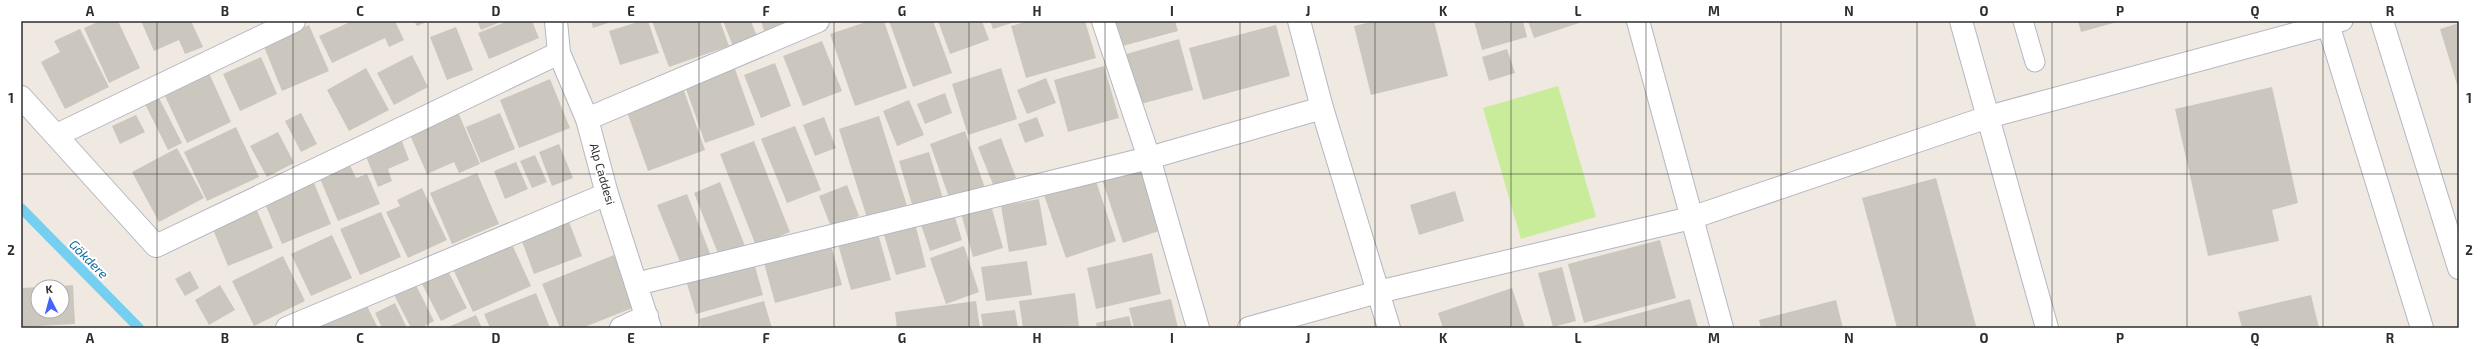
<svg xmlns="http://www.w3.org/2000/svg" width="2480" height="349" viewBox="0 0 2480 349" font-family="'Exo 2',sans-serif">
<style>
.pitch{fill:#c9ec9a}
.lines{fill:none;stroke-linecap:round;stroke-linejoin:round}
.stream{stroke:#75cff0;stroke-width:10}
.building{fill:#cbc7bf}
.lane-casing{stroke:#b4b7c1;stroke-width:21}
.street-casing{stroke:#b4b7c1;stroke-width:24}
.secondary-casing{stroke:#b4b7c1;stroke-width:24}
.lane{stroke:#fff;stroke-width:19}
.street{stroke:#fff;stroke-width:22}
.secondary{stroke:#fff;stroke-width:22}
.grid{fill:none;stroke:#2e2e2e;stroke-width:1;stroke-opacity:0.55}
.labels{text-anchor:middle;stroke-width:4;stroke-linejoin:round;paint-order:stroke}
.street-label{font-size:12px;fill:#2e2e2e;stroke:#fff}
.water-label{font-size:13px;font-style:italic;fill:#0d6fa3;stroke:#fff}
.neatline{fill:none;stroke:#2e2e2e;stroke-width:1.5}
.grid-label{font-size:13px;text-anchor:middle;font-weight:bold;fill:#2e2e2e}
</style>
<rect width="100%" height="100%" fill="#efe9e1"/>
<path class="pitch" d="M1558,86L1596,217L1521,239L1483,108Z"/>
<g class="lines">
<path class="stream" d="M21,208L139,328"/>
</g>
<path class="building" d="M100,21H118L140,68L109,83L84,28Z
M141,21H191L203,47L185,54L179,40L154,51Z
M352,21H395L404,40L389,47L385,38L332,63L319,36Z
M414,21H429L417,26Z
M477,21H503L481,30Z
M508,21H532L539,38L489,59L478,33Z
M591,21H614L593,28Z
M641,21H648L659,53L620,65L609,31Z
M652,21H720L729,46L669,67Z
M723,21H751L758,39L734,49Z
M761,21H798L764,31Z
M869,21H884L907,88L855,106L830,34Z
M889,21H933L952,73L913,87Z
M938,21H982L989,40L950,54Z
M990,21H1018L993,29Z
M1029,21H1085L1096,58L1026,78L1011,26Z
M1112,21H1175L1178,31L1119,47Z
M1375,21H1434L1448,76L1371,95L1354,26Z
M1474,21H1523L1527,37L1482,50Z
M1528,21H1585L1534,38Z
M2078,21H2121L2081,32Z
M2459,23V91L2440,29Z
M309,25L329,71L282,91L263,44Z
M1276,25L1290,76L1203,100L1189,48Z
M456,27L473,70L447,80L430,37Z
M80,29L109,87L65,109L41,62L60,52L54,41Z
M1179,39L1193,90L1137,105L1123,55Z
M822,41L842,91L803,106L783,56Z
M1507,49L1515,73L1489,81L1482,57Z
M412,55L428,87L394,105L377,73Z
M261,57L277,94L240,111L223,74Z
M775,63L791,106L761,118L744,75Z
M1104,66L1119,118L1068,132L1054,80Z
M366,68L389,110L349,131L327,90Z
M1001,68L1017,119L968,135L952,84Z
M735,69L755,125L705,143L685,86Z
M209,73L231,122L187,143L164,94Z
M1046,78L1056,103L1027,114L1017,90Z
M550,79L570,128L519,148L500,100Z
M2272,87L2298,203L2272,210L2279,241L2208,256L2175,109Z
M683,88L705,150L648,171L626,109Z
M945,93L952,113L925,124L917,104Z
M159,98L182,143L168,150L145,104Z
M909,100L924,135L897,146L883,111Z
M458,112L480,164L459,173L454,162L427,174L409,133Z
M301,113L317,144L301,152L285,121Z
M500,113L515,149L481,163L466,127Z
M136,115L145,132L120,144L112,126Z
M879,116L908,209L868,221L839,129Z
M824,117L836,148L815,156L803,125Z
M1037,117L1044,136L1025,143L1018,124Z
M795,126L821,190L787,203L761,139Z
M236,127L259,177L207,201L184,152Z
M965,131L985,188L950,200L930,144Z
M278,132L294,163L267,177L250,146Z
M400,136L409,160L388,169L392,181L378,187L364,151Z
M1001,138L1016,178L994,187L978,147Z
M754,141L790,232L756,246L720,154Z
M559,144L573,178L552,186L539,152Z
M177,148L204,198L159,222L132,172Z
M929,152L944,202L914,211L899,161Z
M535,155L547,182L532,188L520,161Z
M348,161L356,178L367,174L380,204L338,221L318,174Z
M516,162L528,189L505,199L494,171Z
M1140,166L1162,230L1123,243L1102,179Z
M477,173L499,224L452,244L430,193Z
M312,178L331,224L282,244L263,199Z
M1095,178L1116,241L1066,258L1044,195Z
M1936,178L1976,326L1967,328H1897L1862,198Z
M720,182L745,246L719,256L694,193Z
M847,185L859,216L831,227L819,196Z
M422,188L447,240L408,258L386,212L400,206L397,200Z
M1455,191L1464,221L1419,235L1410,205Z
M687,194L711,256L682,267L657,205Z
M1039,199L1047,245L1009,252L1001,206Z
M991,205L1003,248L973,257L961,213Z
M256,208L273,248L228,266L212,227Z
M381,212L401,257L360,275L340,229Z
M954,214L962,240L930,251L921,225Z
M568,219L582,256L534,274L520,236Z
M914,219L926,267L896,275L882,228Z
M876,226L891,280L851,290L836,237Z
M332,235L352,278L311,296L291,254Z
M1660,240L1676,298L1584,323L1568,264Z
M511,242L531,286L473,312L453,269Z
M831,245L842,285L775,303L764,263Z
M964,246L979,292L946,304L930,258Z
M1152,253L1161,294L1096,309L1087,268Z
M614,255L635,307L582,328H560L542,284Z
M283,256L305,301L254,326L232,281Z
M753,259L763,295L696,314L685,277Z
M1027,261L1032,295L986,301L981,267Z
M446,267L467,308L441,321L420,280Z
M1562,267L1576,321L1553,327L1538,273Z
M190,271L199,288L185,296L175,279Z
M414,281L434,321L421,328H411L392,291Z
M73,285L75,324L21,327V288L38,287V311H62V286Z
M220,285L235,310L209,325L195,300Z
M1512,288L1525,328H1443L1438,313Z
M536,293L550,328H490L484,314Z
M1075,293L1079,326L1023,328L1019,301Z
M2311,295L2319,328H2242L2238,312Z
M363,298L378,328H314Z
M1171,299L1178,328H1134L1129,308Z
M1690,299L1698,328H1585Z
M1836,300L1843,328H1761L1759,320Z
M764,301L772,328H701L699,319Z
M976,301L980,328H897L895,312Z
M395,303L407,328H382L375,313Z
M1015,310L1018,328H983L981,314Z
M476,315L482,328H446Z
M1129,316L1132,328H1097L1096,323Z"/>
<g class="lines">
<defs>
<path id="lane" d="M2023,21L2035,62
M2328,25L2343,21"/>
<path id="street" d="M1103,21L1149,158L1198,328
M1638,21L1722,328
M1961,21L2047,328
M21,97L156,246L559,53
M587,119L818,21
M57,135L294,21
M636,284L1149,158L1322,108
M287,328L607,194
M621,328L647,316
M1249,328L1378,292L1691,218L1988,117L2328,25"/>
<path id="secondary" d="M556,21L559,53L587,119L607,194L650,328
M1299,21L1322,108L1389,328
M2327,21L2422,328
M2382,21L2459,268"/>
</defs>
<use href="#lane" class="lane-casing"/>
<use href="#street" class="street-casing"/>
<use href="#secondary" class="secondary-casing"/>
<use href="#lane" class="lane"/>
<use href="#street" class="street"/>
<use href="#secondary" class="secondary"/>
</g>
<path class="grid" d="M157,21V328M293,21V328M428,21V328M563,21V328M699,21V328M834,21V328M969,21V328M1105,21V328M1240,21V328M1375,21V328M1511,21V328M1646,21V328M1781,21V328M1917,21V328M2052,21V328M2187,21V328M2323,21V328M21,174H2459"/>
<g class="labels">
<g class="street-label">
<text transform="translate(602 174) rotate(74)" y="4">Alp Caddesi</text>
</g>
<g class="water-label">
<text transform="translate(89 259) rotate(45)" y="5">Gökdere</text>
</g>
</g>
<rect width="2480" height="349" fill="none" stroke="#ffffff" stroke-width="44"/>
<g transform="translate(50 299) rotate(354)"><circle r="19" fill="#ffffff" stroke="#ababab"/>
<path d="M0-3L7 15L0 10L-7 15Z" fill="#4264fb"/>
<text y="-6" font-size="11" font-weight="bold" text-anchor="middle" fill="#2e2e2e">K</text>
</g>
<rect x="22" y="22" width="2436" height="305" class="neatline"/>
<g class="grid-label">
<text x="90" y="16">A</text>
<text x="225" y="16">B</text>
<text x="360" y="16">C</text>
<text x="496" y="16">D</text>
<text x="631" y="16">E</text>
<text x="766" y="16">F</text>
<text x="902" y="16">G</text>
<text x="1037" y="16">H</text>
<text x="1172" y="16">I</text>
<text x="1308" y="16">J</text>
<text x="1443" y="16">K</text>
<text x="1578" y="16">L</text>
<text x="1714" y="16">M</text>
<text x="1849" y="16">N</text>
<text x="1984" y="16">O</text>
<text x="2120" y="16">P</text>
<text x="2255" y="16">Q</text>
<text x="2390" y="16">R</text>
<text x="11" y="103">1</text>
<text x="2469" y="103">1</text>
<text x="11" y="255">2</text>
<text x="2469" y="255">2</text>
<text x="90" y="343">A</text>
<text x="225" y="343">B</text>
<text x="360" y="343">C</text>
<text x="496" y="343">D</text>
<text x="631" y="343">E</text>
<text x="766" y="343">F</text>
<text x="902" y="343">G</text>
<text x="1037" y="343">H</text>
<text x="1172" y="343">I</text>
<text x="1308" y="343">J</text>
<text x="1443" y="343">K</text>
<text x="1578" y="343">L</text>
<text x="1714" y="343">M</text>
<text x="1849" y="343">N</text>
<text x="1984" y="343">O</text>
<text x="2120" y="343">P</text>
<text x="2255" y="343">Q</text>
<text x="2390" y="343">R</text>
</g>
</svg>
